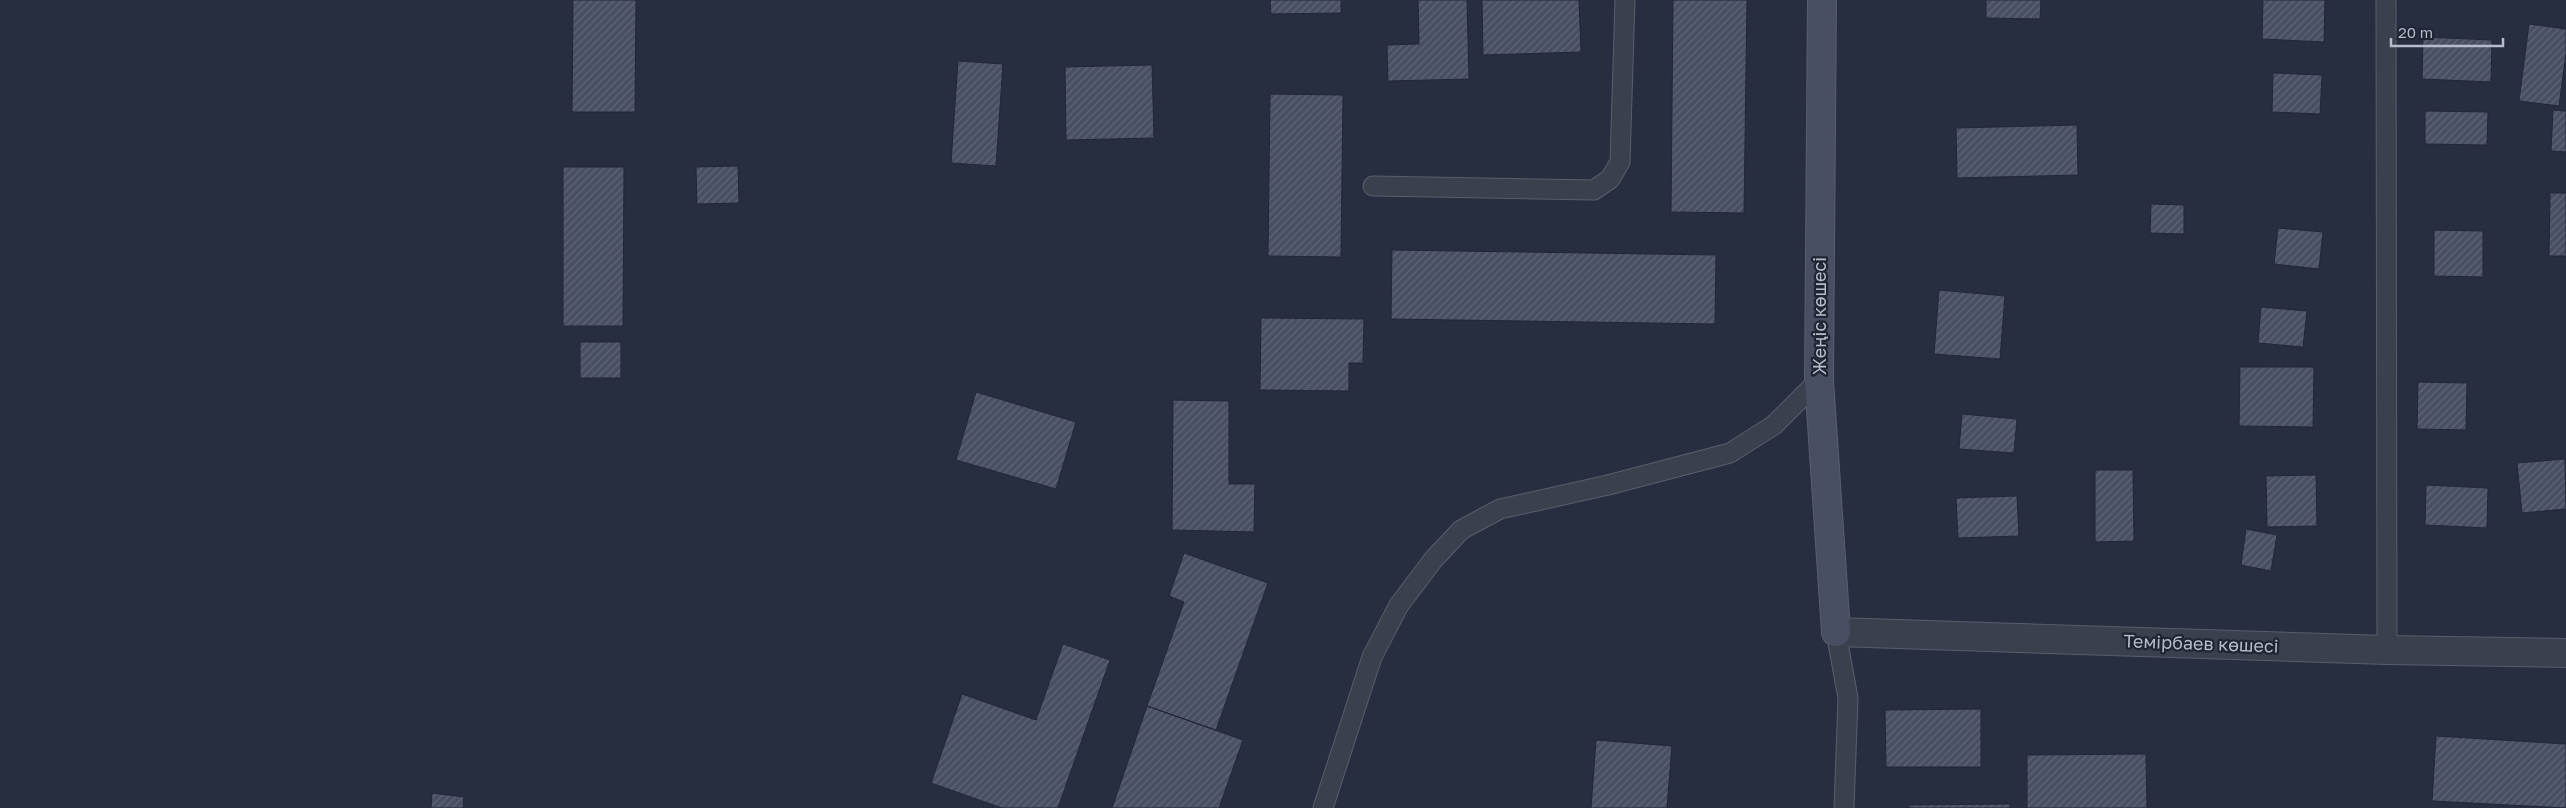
<svg xmlns="http://www.w3.org/2000/svg" width="2566" height="808" viewBox="0 0 2566 808" font-family="'Golos Text',sans-serif">
<style>
.building{fill:url(#building-hatch);stroke:#222737}
.lines{fill:none;stroke-linecap:round;stroke-linejoin:round}
.lane-casing{stroke:#595e6d;stroke-width:21}
.street-casing{stroke:#595e6d;stroke-width:30}
.secondary-casing{stroke:#595e6d;stroke-width:30}
.lane{stroke:#3b404f;stroke-width:19}
.street{stroke:#3b404f;stroke-width:28}
.secondary{stroke:#494f62;stroke-width:28}
.labels{text-anchor:middle;stroke-width:4.5;stroke-linejoin:round;paint-order:stroke}
.street-label{font-size:18px;fill:#b7bcca;stroke:#202535}
</style>
<defs>
<pattern id="building-hatch" width="6" height="6" patternUnits="userSpaceOnUse" patternTransform="scale(1.25)"><rect width="6" height="6" fill="#484f63"/><path d="M-1 1l2-2M0 6l6-6M5 7l2-2" fill="none" stroke="#606678"/></pattern>
</defs>
<rect width="100%" height="100%" fill="#272e3f"/>
<path class="building" d="M573,0H636L635,112H572Z
M1270,0H1341V13L1271,14Z
M1418,0H1467L1469,79L1388,81L1387,45L1419,44Z
M1482,0H1579L1581,52L1483,55Z
M1673,0H1747L1744,213L1671,212Z
M1986,0H2041L2040,19L1986,18Z
M2263,0H2325L2324,42L2262,39Z
M2529,24L2566,29V54L2559,106L2519,101Z
M2423,37L2492,40L2491,82L2422,79Z
M958,61L1003,64L996,166L951,163Z
M1152,65L1154,138L1066,140L1065,67Z
M2273,73L2322,75L2320,114L2272,112Z
M1270,94L1343,95L1341,257L1268,256Z
M2553,110L2566,111V152L2551,151Z
M2425,111L2488,112L2487,145L2425,144Z
M2077,125L2078,175L1957,178L1956,128Z
M738,166L739,203L697,204L696,167Z
M563,167H624L623,326H563Z
M2550,193H2566V256H2549Z
M2151,204L2184,205V234L2150,233Z
M2278,228L2323,232L2319,269L2274,264Z
M2434,230L2483,231V277L2434,276Z
M1392,250L1716,255L1715,324L1391,319Z
M1939,290L2005,296L2000,359L1934,354Z
M2261,307L2307,311L2303,347L2258,343Z
M1261,318L1364,319L1363,363H1349V391L1260,390Z
M580,342H621V378H580Z
M2240,367H2314L2313,427L2239,426Z
M2418,382L2467,383L2466,430L2417,429Z
M976,392L1076,422L1056,489L956,460Z
M1173,400L1229,401V484H1255L1254,532L1172,530Z
M1962,414L2017,419L2014,453L1959,449Z
M2565,459L2566,509L2522,513L2517,463Z
M2095,470H2133L2134,541L2095,542Z
M2316,475L2317,526L2267,527L2266,476Z
M2426,485L2488,488L2487,528L2425,525Z
M2017,496L2019,536L1958,538L1956,498Z
M2246,529L2277,535L2271,571L2241,565Z
M1184,553L1268,583L1216,730L1147,706L1184,602L1169,596Z
M1063,644L1110,660L1058,808H1002L931,783L962,694L1036,720Z
M1147,706L1243,740L1219,808H1112Z
M1981,709V767H1886L1885,710Z
M2436,736L2566,744V808L2432,801Z
M1596,740L1672,746L1667,808H1591Z
M2146,754L2147,808H2027V755Z
M432,793L464,797L463,808H431Z
M2010,804V808H1909V805Z"/>
<g class="lines">
<defs>
<path id="lane" d="M2386,0L2387,650
M1373,186L1594,190L1610,179L1620,162L1625,0
M1836,632L1848,698L1844,808
M1323,808L1372,657L1399,605L1433,560L1461,530L1500,509L1608,485L1730,453L1774,425L1819,380"/>
<path id="street" d="M1836,632L2387,650L2566,653"/>
<path id="secondary" d="M1822,0L1819,380L1836,632"/>
</defs>
<use href="#lane" class="lane-casing"/>
<use href="#street" class="street-casing"/>
<use href="#secondary" class="secondary-casing"/>
<use href="#lane" class="lane"/>
<use href="#street" class="street"/>
<use href="#secondary" class="secondary"/>
</g>
<g class="labels">
<g class="street-label">
<text transform="translate(1820 316) rotate(-90)" y="6">Жеңіс көшесі</text>
<text transform="translate(2201 644) rotate(2)" y="6">Темірбаев көшесі</text>
</g>
</g>
<path d="M2391 38v8h112v-8" fill="none" stroke="#b7bcca" stroke-width="2.5"/>
<text x="2398" y="38" font-size="15" fill="#b7bcca" stroke="#202535" stroke-width="4" paint-order="stroke">20 m</text>
</svg>
